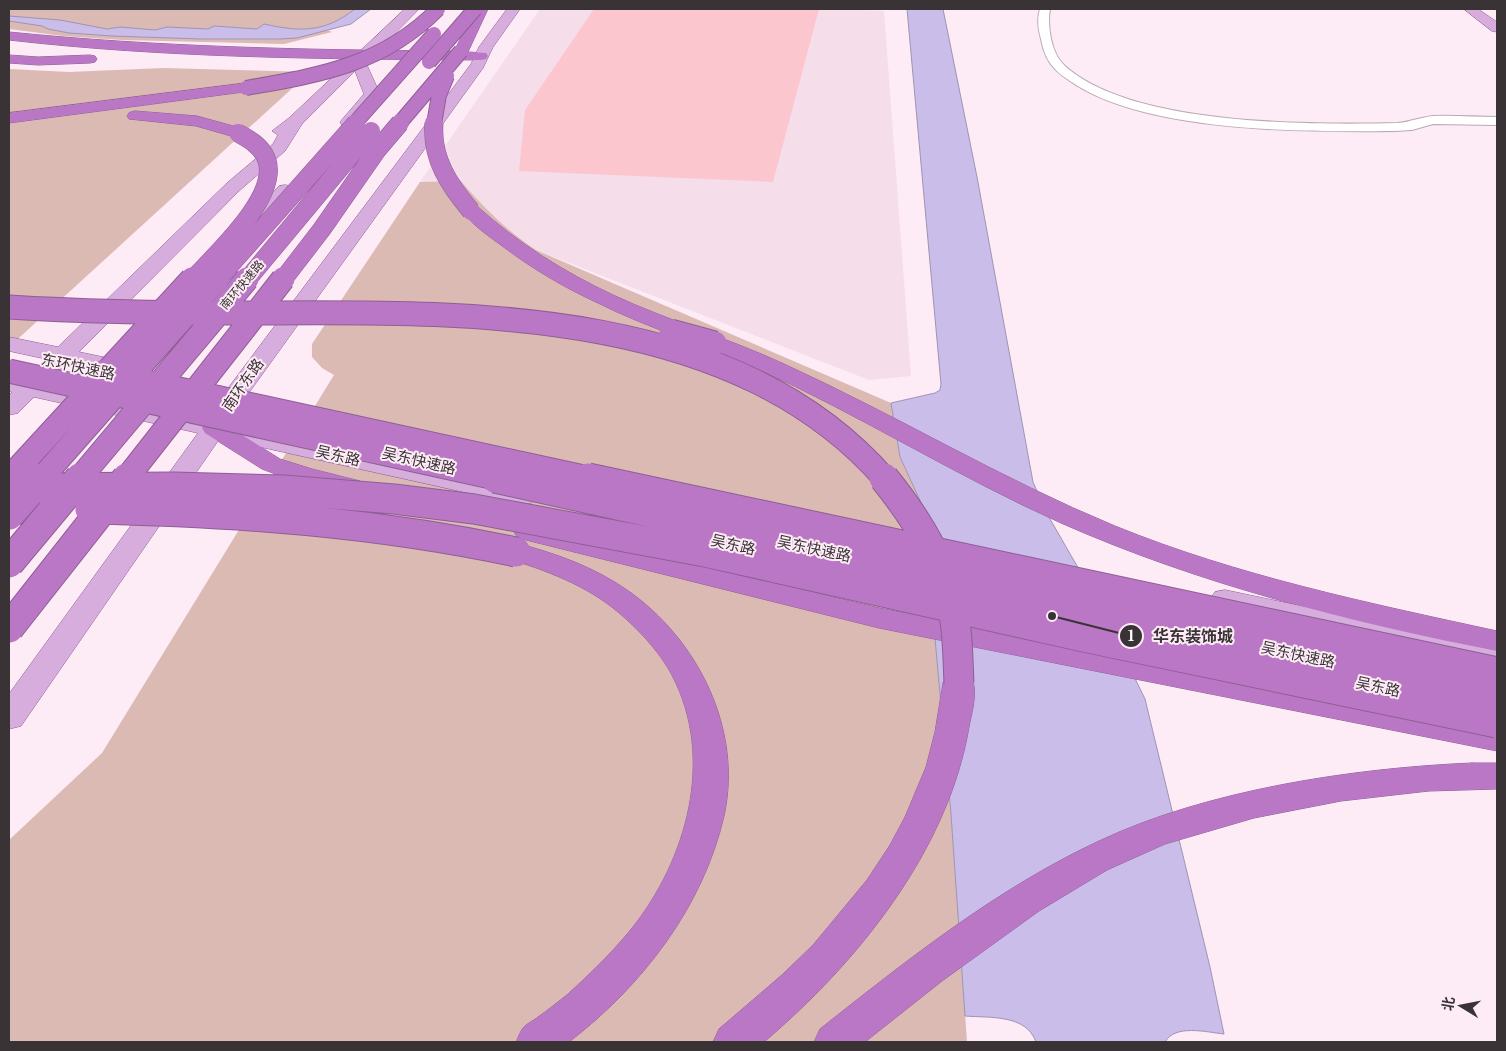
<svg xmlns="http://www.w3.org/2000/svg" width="1506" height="1051" viewBox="0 0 1506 1051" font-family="'Libre Baskerville','Noto Sans SC',serif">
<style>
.built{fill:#f5ddea}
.green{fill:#dbbab4}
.water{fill:#cabde9;stroke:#9e94b3}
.building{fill:#fcc6cf}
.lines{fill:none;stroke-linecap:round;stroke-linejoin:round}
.street-casing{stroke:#baa9b2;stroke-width:2}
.primary-casing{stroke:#8d5f94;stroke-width:1}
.highway-casing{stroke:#8d5f94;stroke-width:1}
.street{fill:#fff;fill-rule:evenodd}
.primary{fill:#d6addd;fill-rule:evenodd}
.highway{fill:#ba77c6;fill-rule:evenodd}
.highway-bridge-far3-casing{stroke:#8d5f94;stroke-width:16;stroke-linecap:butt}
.highway-bridge-far2-casing{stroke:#8d5f94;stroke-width:19;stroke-linecap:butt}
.highway-bridge-far1-casing{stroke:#8d5f94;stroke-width:25;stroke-linecap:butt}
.highway-bridge-casing{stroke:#8d5f94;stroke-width:31;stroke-linecap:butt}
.highway-bridge-far3{stroke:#ba77c6;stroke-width:14}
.highway-bridge-far2{stroke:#ba77c6;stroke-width:18}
.highway-bridge-far1{stroke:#ba77c6;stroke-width:23}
.highway-bridge{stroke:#ba77c6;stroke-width:29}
.labels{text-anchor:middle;stroke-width:4;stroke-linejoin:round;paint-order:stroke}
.far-street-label{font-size:12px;fill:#393336;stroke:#fdebf5}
.street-label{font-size:15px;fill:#393336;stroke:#fdebf5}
.leader{fill:none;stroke:#393336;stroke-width:2}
.callout-dot{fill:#393336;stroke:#fdebf5;stroke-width:2}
.mark-label{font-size:15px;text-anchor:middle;font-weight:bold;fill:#fff}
.callout-label{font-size:16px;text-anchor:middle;font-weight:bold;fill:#393336;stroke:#fdebf5;stroke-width:4;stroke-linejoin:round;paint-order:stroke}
</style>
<rect width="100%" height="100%" fill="#fdebf5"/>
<path class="built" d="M540,9H835L884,11L911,376L869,380L536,250L517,238L495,219L461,181L420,182Z"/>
<path class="green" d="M9,9H355L327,30L332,32L284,44L122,40L63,36L9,29Z
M163,68L310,72L9,347V69L69,72Z
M461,181C484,208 507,231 536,250L891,403L900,457L923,507L951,814L967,1042H9V840L102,753L334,375L322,368L312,357V344L420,182Z"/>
<path class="water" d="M355,9H371L351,24L297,38L280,39H201L112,36L69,33L48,29L42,26L9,21V16L60,20L107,29L120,27L155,30L167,27L208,29L214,26L257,29L264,24C300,32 324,33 355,9Z
M907,9H943L977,177L1033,482L1046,512L1096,599L1145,699L1210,967L1224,1034C1206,1032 1175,1024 1165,1042H1036C1026,1014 990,1018 965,1016L951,814L923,507L900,457L891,403L935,393L940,390L941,384Z"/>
<path class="building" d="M594,9H819L773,182L519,171L525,110Z"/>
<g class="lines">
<defs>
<path id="street" d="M1040,9H1050C1047,26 1051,54 1065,66C1132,126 1311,125 1398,123C1410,122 1421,117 1433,116C1454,115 1476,117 1497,117V125L1433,124L1412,130L1395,131C1305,132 1144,133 1070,81C1065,77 1059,74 1055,69C1047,61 1043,50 1041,39C1038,29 1037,19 1040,9Z"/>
<path id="primary" d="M405,9H419L366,63L380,94L354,125H342L340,122L364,94L355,71L302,124L285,151L239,191L79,352L141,365L145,370L141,375L133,377L67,363L46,385L207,420L229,387L471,64L479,47L507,9H520L493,47L483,68L248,394L228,425L522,489L531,491L535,497L531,503L522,505L220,438L21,726L9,729V694L198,433L34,397L18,413L9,415V395L12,392L9,391V377L24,380L46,359L9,351V337L58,347L227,183L273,144L278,135L272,131L289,118Z
M1464,9H1478L1497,22V32L1492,31Z
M285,185L291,186L294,190L291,194L235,257L228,259L221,257L218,253L221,249L279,186Z
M1225,590L1497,647V667L1215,606L1210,599L1215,592Z"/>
<path id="highway" d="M475,9H488L468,52L486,53L488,56L486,59L481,60C323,59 166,58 9,40V32C157,47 305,50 454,51Z
M9,55L38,57L90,55L95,56L97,59L95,62L90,63L38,65L9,63Z
M246,83L251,85L254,88L251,91L9,123V113Z
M135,111L197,116L244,129L246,133L244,137L238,138L196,126L129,119L127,116L129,113Z
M471,205L478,207C518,243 564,272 613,295C669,321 728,338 784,364C896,415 1001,479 1115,526C1238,576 1368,603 1497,631V651C1349,622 1199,584 1061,523C956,476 860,415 756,368C704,345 648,328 598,303C565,288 533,269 505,248C490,237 473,226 462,211L464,207Z
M214,421L223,423L280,459L312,469L360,481L364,487L360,493L351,495L294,481L262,469L205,433L202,428L205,423Z
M528,524L879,608L1497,727V751L879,628L518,538L514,532L518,526Z
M516,543C555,553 594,567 627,590C698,639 743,730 724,816C703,907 642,986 569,1042H516C518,1038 520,1032 523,1028C526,1024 533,1021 538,1017C548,1010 558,1002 568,994C592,972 616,949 636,923C690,852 716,750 668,668C655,647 637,628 618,612C586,585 545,570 506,558L502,552L506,546Z
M959,672L970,675C979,689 972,711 969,727C948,851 857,963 764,1042H713L719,1029L783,974L813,945L867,880L890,845L905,817L926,767L935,732L943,683L948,675Z
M1472,763H1497V789L1429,791L1341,801L1254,818L1165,844L1107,870L1039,911L942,981L865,1042H814L820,1029C907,960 998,888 1099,841C1207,790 1353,768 1472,763Z"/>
</defs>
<use href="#street" class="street-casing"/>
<use href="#primary" class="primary-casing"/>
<use href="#highway" class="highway-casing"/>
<use href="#street" class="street"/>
<use href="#primary" class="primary"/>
<use href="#highway" class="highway"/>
<defs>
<path id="highway-bridge-far3" d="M429,62L475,9
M246,88C320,75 383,65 438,9
M354,124L434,34
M399,124L461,51
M434,124L439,95L447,76"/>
<path id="highway-bridge-far2" d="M434,123C431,158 449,185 471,211
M191,281C214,256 282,195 266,158C261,146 249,139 238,133
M216,281L356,123
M246,281L371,131
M282,281L322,229L377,150L400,123"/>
<path id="highway-bridge-far1" d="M9,307C89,312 169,313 249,313C461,312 732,304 885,479
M671,331L715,343
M9,371L500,479
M101,372L593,479
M9,478L192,279
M41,479L217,279
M79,479L247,279
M126,479L283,279"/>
<path id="highway-bridge" d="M495,478L1497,699
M588,478L1497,672
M884,478C918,520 947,567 955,621C958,642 958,663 959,683
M9,488L174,487L284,490L394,499L474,509L705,552L1088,638L1497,723
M90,509C235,512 374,522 516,552
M9,515L42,478
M9,563L80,478
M9,628L127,478"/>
</defs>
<use href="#highway-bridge-far3" class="highway-bridge-far3-casing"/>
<use href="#highway-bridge-far2" class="highway-bridge-far2-casing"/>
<use href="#highway-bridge-far1" class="highway-bridge-far1-casing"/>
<use href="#highway-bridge" class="highway-bridge-casing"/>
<use href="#highway-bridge-far3" class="highway-bridge-far3"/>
<use href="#highway-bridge-far2" class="highway-bridge-far2"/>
<use href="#highway-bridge-far1" class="highway-bridge-far1"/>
<use href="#highway-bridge" class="highway-bridge"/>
</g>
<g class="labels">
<g class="far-street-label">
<text transform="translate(242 285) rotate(-50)" y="4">南环快速路</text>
</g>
<g class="street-label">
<text transform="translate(78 367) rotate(12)" y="5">东环快速路</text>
<text transform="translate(243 385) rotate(-55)" y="5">南环东路</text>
<text transform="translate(338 456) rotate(13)" y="5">吴东路</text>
<text transform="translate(419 461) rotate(13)" y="5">吴东快速路</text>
<text transform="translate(733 545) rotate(13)" y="5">吴东路</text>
<text transform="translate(814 549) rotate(12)" y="5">吴东快速路</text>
<text transform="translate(1298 655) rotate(12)" y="5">吴东快速路</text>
<text transform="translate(1378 687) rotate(12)" y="5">吴东路</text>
</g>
</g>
<path class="leader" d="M1052 616L1131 636"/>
<g class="callout-dot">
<circle cx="1052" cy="616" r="5"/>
<circle cx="1131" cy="636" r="12"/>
</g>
<g class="mark-label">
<text x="1131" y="641">1</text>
</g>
<g class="callout-label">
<text x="1193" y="642">华东装饰城</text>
</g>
<rect width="1506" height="1051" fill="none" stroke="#393336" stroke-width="20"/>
<g transform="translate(1461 1006) rotate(280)" stroke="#fdebf5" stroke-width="4" paint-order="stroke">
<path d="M0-4L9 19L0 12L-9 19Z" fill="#393336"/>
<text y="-8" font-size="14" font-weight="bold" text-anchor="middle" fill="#393336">北</text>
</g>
</svg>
